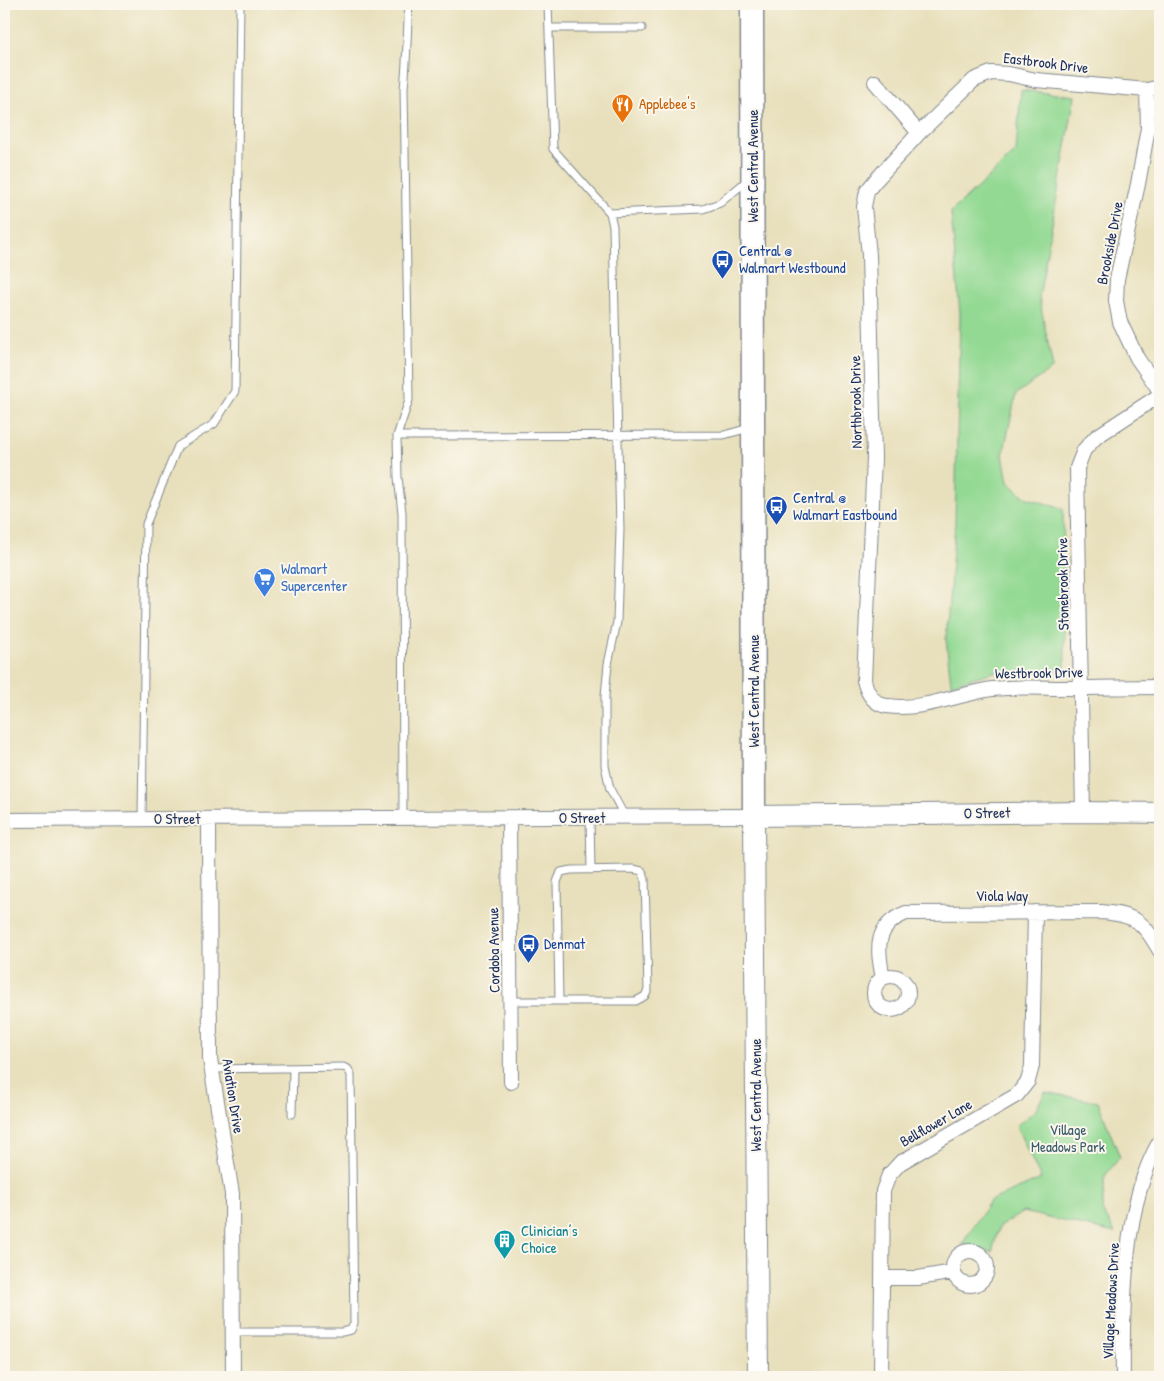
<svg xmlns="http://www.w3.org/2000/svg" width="1164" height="1381" viewBox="0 0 1164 1381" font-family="'Patrick Hand',sans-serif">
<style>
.green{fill:#93d993;stroke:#578478}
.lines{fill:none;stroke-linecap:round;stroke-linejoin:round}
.lane-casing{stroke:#82888d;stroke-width:9}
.street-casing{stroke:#82888d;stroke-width:16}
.secondary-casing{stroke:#82888d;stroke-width:22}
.primary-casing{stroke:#82888d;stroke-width:25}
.lane{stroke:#fff;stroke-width:7}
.street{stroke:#fff;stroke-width:14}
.secondary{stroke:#fff;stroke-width:20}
.primary{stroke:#fff;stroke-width:22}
.labels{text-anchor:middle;stroke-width:4;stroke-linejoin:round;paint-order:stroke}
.street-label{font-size:15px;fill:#1b2f5e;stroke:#fbf7ec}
.food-label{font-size:15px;fill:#c56008;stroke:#fbf7ec;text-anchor:start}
.transit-label{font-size:15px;fill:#164399;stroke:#fbf7ec;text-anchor:start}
.shop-label{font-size:15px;fill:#366cbe;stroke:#fbf7ec;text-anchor:start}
.park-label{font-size:15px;fill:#395a6b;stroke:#fbf7ec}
.culture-label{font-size:15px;fill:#0d838f;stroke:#fbf7ec;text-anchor:start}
</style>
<rect width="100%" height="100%" fill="#fbf7ec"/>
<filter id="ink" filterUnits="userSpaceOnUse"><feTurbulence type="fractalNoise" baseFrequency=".02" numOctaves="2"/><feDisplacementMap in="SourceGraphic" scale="10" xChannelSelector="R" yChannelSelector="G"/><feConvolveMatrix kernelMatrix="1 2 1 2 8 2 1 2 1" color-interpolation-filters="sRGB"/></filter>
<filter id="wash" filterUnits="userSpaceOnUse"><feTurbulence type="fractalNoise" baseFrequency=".0096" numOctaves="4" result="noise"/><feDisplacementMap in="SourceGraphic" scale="20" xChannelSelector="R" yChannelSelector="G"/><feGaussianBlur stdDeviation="1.12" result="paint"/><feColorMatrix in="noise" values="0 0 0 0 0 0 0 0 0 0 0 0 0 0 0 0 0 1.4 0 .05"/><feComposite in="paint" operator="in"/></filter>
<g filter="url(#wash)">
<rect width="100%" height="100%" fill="#e8e0bc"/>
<path class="green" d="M1021,90L1075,96L1039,297L1053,368L1016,394L1003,455L1008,482L1025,497L1063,509L1065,670L994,672L951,684L946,639L955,524L960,314L951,212L1016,152Z
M1045,1092L1098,1102L1120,1157L1105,1176L1102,1210L1115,1233L1023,1212L999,1227L992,1252L962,1244L990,1201L1041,1179L1016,1126L1036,1110Z"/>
</g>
<g filter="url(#ink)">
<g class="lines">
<defs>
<path id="lane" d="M548,4L553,149L610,213L703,209L720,203L749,179
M549,28H642
M610,213L613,226L620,529L617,622L608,664L605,696V766L610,789L625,817
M397,436L724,435L749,428
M590,817L591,870
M403,818L402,513L398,477L397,436L409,400L404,88C407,60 407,32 409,4
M142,819L146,524L178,446L214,424L235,391L240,4
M511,1001H636L645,996L648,990L645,879L642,871L633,869L571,870L561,872L557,882L559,1001
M212,1069L343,1067L348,1069L351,1075L354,1323L351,1330L342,1332H233
M292,1114L293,1068"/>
<path id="street" d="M875,82L919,133
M1160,87L1147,90L1036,80L1009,74L991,73L974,80L919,133L875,181L867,191L864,207L869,255L874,458L864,680C867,693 873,704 887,706C923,711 958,694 992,689C1018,686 1043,688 1069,688C1099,688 1130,687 1160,687
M1147,90L1148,128L1138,184L1117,279L1116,301L1120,322L1137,358L1160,391
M1083,812L1077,468L1084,450L1096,437L1160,395
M509,818L511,1082
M209,819L210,1059L232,1194L233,1377
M4,820L754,816
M874 993a17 17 0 1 1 34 0a17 17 0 1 1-34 0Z
M883,978C877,949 874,926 906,913L1101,912C1136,915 1143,921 1160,951
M953 1268a17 17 0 1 1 34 0a17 17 0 1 1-34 0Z
M883,1278H918L954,1272
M881,1377L883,1191L889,1175L900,1163L1017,1095L1028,1081L1032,1066L1035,912
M1123,1377C1122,1307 1123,1203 1160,1141"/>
<path id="secondary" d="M758,1377L754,816L1083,812L1160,813"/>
<path id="primary" d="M752,4L754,816"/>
</defs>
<use href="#lane" class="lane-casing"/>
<use href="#street" class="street-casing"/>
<use href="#secondary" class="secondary-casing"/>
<use href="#primary" class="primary-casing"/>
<use href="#lane" class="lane"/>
<use href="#street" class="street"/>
<use href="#secondary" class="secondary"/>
<use href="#primary" class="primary"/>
</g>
</g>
<defs>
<symbol id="restaurant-pin" viewBox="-11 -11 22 30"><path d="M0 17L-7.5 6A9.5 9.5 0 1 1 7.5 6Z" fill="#e8710a" stroke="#fbf7ec"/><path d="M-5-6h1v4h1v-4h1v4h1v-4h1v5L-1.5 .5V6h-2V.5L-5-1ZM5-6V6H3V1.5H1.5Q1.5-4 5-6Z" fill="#fff"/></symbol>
<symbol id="bus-pin" viewBox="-11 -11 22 30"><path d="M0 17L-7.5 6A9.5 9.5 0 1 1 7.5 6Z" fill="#1a4fb4" stroke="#fbf7ec"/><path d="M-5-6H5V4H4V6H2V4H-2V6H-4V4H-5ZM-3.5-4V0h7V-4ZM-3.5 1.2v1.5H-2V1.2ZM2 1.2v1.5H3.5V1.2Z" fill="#fff"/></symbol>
<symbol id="supermarket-pin" viewBox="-11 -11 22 30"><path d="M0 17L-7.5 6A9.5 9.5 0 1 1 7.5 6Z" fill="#3f7fe0" stroke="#fbf7ec"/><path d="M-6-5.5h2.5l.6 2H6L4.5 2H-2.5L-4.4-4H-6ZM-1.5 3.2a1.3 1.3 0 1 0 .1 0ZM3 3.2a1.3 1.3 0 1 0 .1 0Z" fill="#fff"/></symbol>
<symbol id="building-pin" viewBox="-11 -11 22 30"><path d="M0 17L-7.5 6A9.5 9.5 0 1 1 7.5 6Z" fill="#0f9aa8" stroke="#fbf7ec"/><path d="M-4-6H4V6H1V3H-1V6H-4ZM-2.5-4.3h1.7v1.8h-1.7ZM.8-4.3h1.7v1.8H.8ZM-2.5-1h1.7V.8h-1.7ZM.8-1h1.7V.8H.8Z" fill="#fff"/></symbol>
</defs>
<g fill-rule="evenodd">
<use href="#restaurant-pin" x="610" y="92" width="25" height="34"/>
<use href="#bus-pin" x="710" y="248" width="25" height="34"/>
<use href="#bus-pin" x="764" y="494" width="25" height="34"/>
<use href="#supermarket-pin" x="252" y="566" width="25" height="34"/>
<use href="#bus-pin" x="516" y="932" width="25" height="34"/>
<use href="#building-pin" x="492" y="1228" width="25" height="34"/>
</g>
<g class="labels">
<g class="street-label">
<text transform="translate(1046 63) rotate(7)" y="5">Eastbrook Drive</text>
<text transform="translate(753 166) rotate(-90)" y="5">West Central Avenue</text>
<text transform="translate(1110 243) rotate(-79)" y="5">Brookside Drive</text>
<text transform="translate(856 402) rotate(-91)" y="5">Northbrook Drive</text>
<text transform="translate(1063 584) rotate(-91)" y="5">Stonebrook Drive</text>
<text transform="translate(1039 673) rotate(-1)" y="5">Westbrook Drive</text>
<text transform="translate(754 691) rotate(-90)" y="5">West Central Avenue</text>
<text transform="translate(987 813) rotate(-1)" y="5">O Street</text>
<text x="582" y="823">O Street</text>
<text x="177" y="824">O Street</text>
<text x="1002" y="901">Viola Way</text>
<text transform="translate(494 950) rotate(-91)" y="5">Cordoba Avenue</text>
<text transform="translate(756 1095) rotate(-90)" y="5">West Central Avenue</text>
<text transform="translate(233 1096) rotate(81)" y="5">Aviation Drive</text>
<text transform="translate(936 1123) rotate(-30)" y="5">Bellflower Lane</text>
<text transform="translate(1111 1301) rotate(-87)" y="5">Village Meadows Drive</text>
</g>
<g class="food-label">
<text x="639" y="109">Applebee's</text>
</g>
<g class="transit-label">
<text x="739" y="256">Central @<tspan x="739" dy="17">Walmart Westbound</tspan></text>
<text x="793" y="503">Central @<tspan x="793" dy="17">Walmart Eastbound</tspan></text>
<text x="544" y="949">Denmat</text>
</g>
<g class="shop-label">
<text x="281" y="574">Walmart<tspan x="281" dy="17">Supercenter</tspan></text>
</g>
<g class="park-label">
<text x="1068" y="1135">Village<tspan x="1068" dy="17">Meadows Park</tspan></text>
</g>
<g class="culture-label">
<text x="521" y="1236">Clinician’s<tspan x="521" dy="17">Choice</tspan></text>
</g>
</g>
<rect width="1164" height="1381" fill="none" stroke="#fbf7ec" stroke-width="20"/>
</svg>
